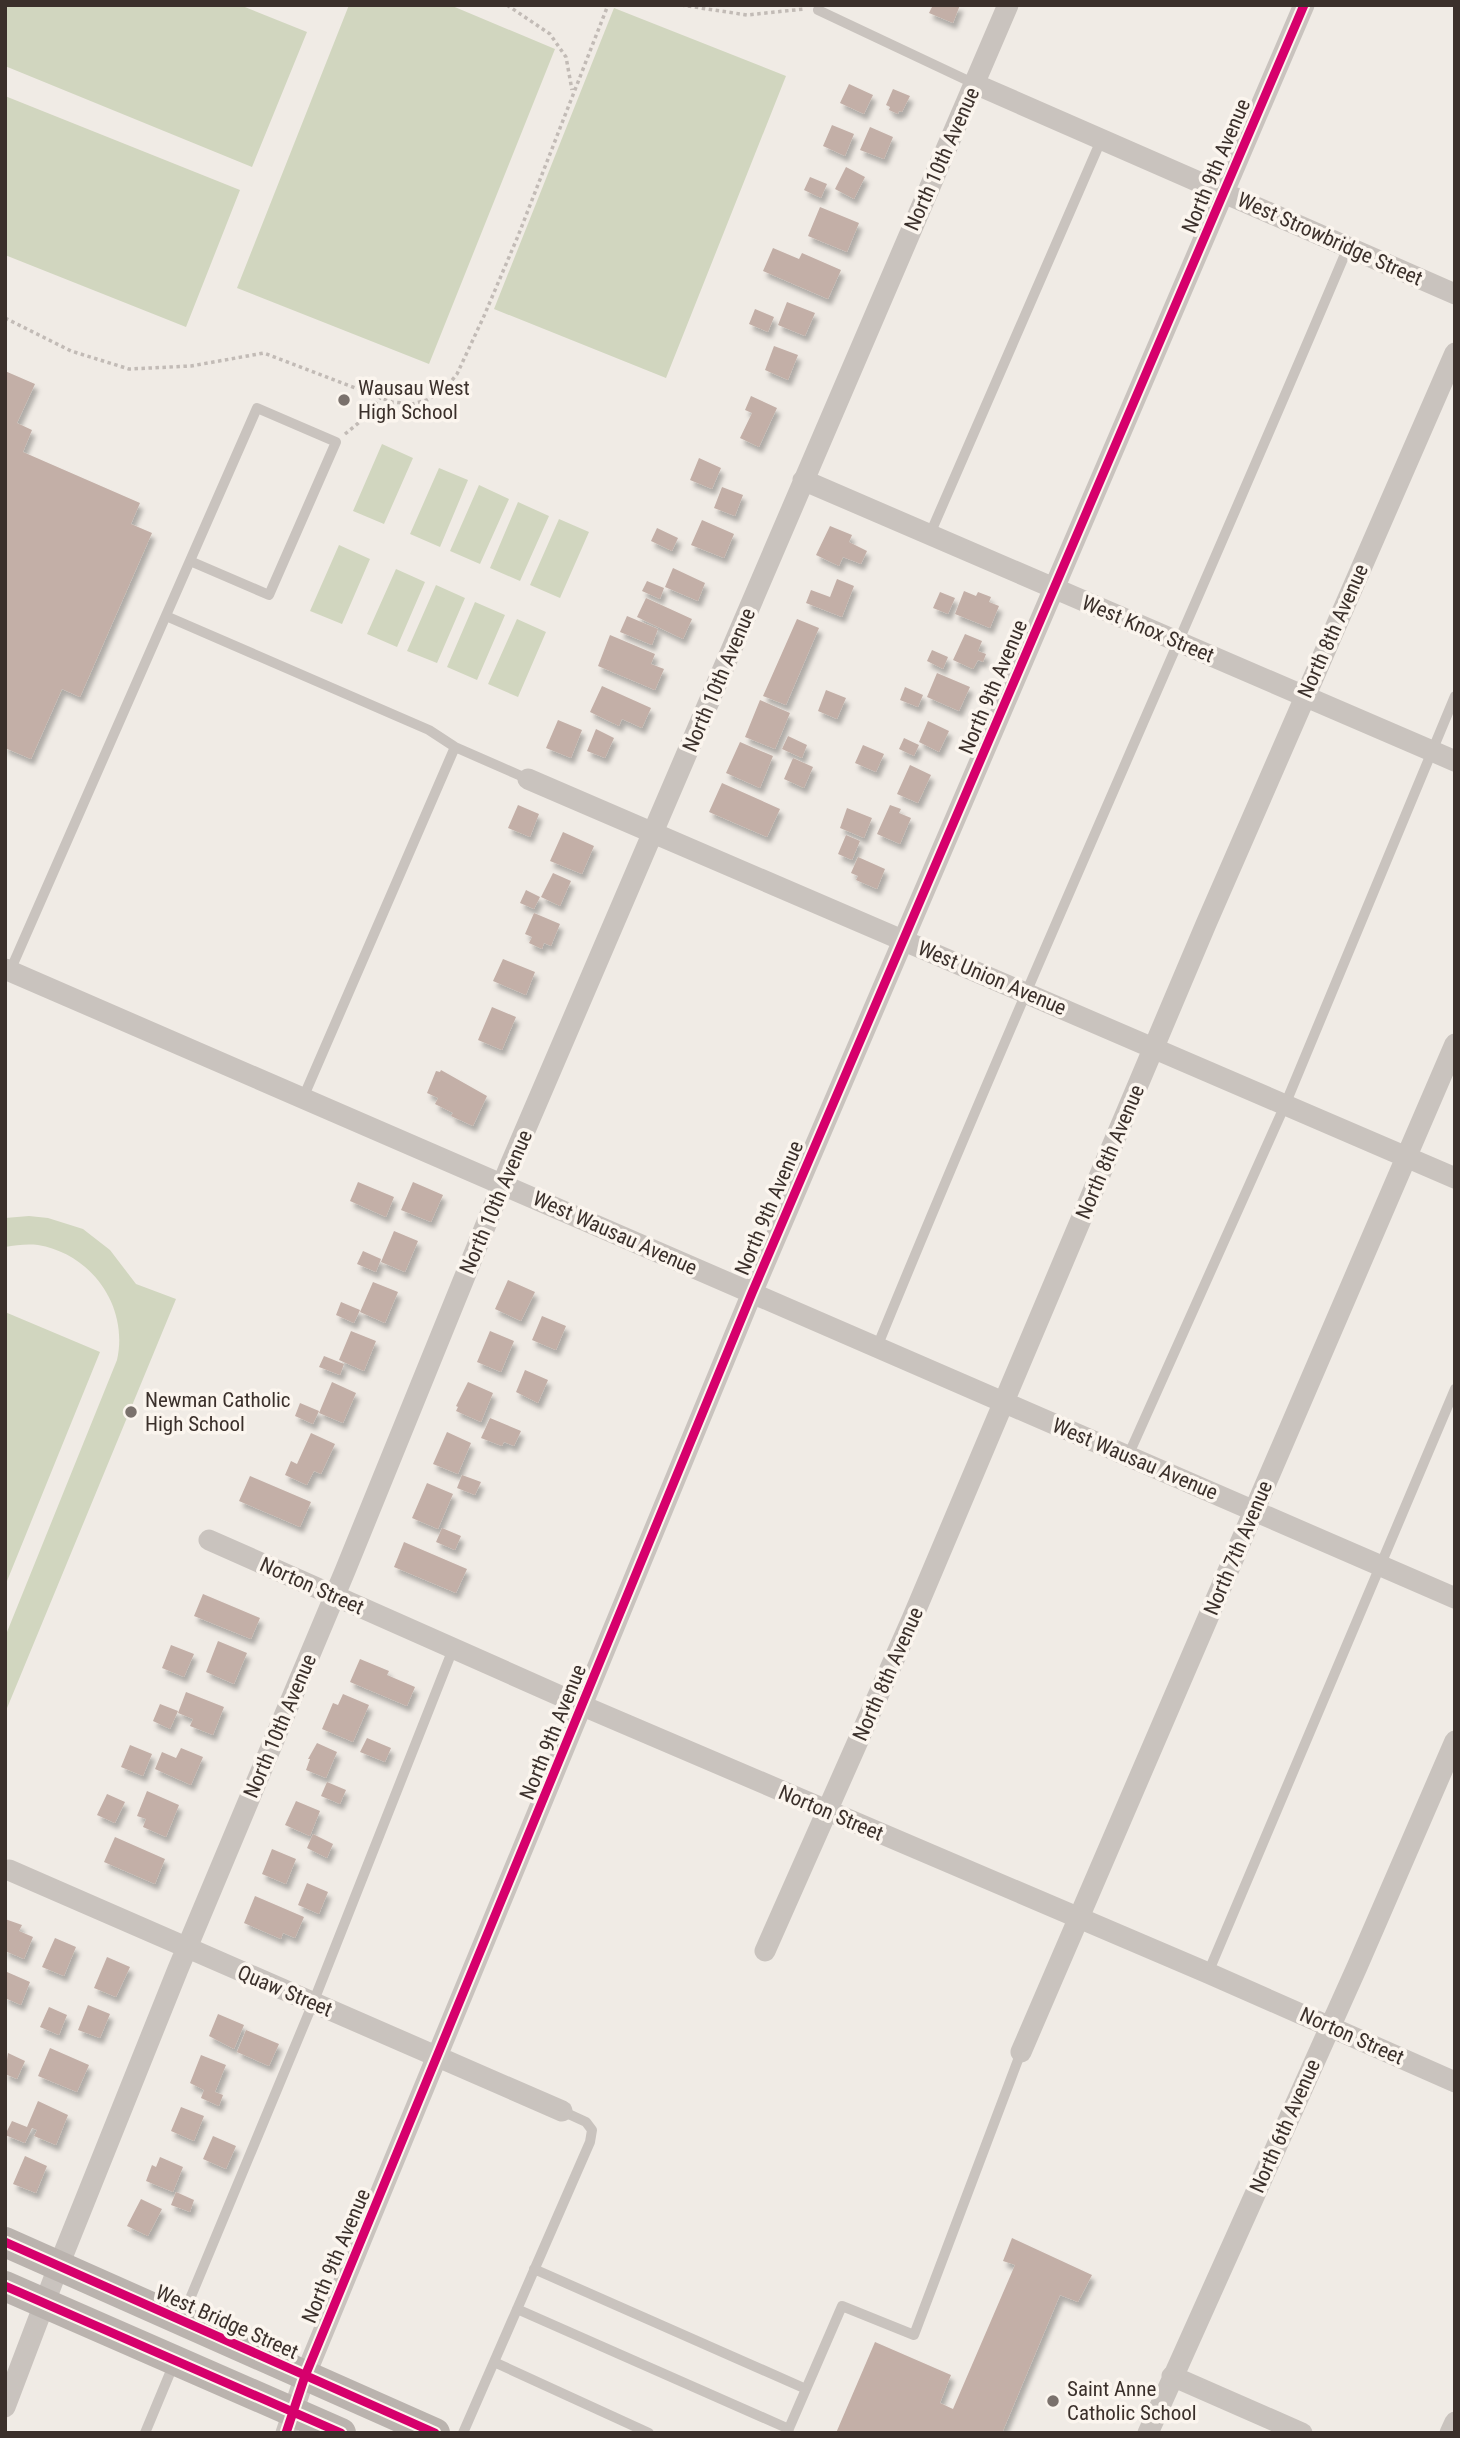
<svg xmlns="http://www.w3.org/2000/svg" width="1460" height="2438" viewBox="0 0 1460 2438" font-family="'Roboto Condensed',sans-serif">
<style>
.green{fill:#d1d6bf}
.building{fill:#c3afa7;filter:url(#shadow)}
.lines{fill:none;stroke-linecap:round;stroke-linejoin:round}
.path{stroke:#c2bbb6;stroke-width:3.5;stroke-dasharray:3.5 3.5;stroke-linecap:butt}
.service{stroke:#c9c3be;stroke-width:10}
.minor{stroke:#c9c3be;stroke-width:21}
.secondary{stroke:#bab3ae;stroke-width:30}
.cycleway-casing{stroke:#fbf5ee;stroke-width:13}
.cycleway{stroke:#d6006c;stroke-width:9}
.poi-dot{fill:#7a716c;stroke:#fbf5ee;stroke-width:2.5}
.labels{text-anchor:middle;stroke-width:7;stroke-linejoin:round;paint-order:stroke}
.street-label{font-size:21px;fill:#3b302b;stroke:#fbf5ee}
.poi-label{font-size:21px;fill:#3b302b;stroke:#fbf5ee;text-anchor:start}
</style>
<defs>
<filter id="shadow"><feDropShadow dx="3.5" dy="6" stdDeviation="2" flood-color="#0004"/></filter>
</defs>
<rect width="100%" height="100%" fill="#f0ebe5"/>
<path class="green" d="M5,5H240L307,32L252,167L5,66Z
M349,5H450L555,49L429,364L237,288Z
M614,8L786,76L666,378L494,309Z
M5,96L240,190L186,327L5,255Z
M382,444L413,458L384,524L353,511Z
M439,468L468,480L440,547L410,534Z
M479,485L509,499L480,564L450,551Z
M518,502L549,516L520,581L490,568Z
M559,519L589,532L560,598L530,585Z
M339,545L370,559L342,624L310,611Z
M396,569L425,582L397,647L367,634Z
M436,585L465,598L437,663L407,651Z
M475,602L505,615L477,680L447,667Z
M517,619L546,632L518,697L488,684Z
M29,1216L48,1218L83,1229L110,1250L136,1284L176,1299L5,1713V1637L117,1360C129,1307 92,1254 38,1245C27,1244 16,1245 5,1247V1218Z
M5,1312L100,1352L5,1586Z"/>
<path class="building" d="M933,5H960L953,23L929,13Z
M849,84L873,95L864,114L840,103Z
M893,89L910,96L902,112L899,111L898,114L889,110L890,107L886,105Z
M832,125L854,134L845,156L823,146Z
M870,127L893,137L884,159L860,150Z
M846,167L865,177L854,199L835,189Z
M810,177L827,184L821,198L804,190Z
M820,207L859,223L847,252L808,236Z
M773,248L799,259L802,253L841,270L828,299L763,271Z
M787,302L815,313L805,336L778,325Z
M755,309L774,317L768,332L749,324Z
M774,346L798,355L788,380L765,370Z
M5,371L35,384L17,423L32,430L23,452L140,503L131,524L152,533L80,697L62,689L31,759L5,748Z
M751,396L777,408L759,447L740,438L752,413L745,410Z
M699,458L721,468L712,489L690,480Z
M722,487L743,495L735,516L714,508Z
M702,520L734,534L724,558L691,545Z
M830,526L852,535L849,542L867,551L861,564L843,557L839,566L816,555Z
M657,528L678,538L672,551L651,541Z
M673,568L705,583L698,601L665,587Z
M837,579L854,586L842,617L806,603L811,590L830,597Z
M647,581L664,588L660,599L642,591Z
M964,591L976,596L978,592L991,597L989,602L999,606L990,628L955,614Z
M940,592L955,598L948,614L933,608Z
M646,598L692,619L683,639L637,617Z
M627,616L658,629L652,645L620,632Z
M797,619L819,628L786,705L763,696Z
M965,634L982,641L978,651L986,654L983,662L978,660L973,669L953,660Z
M610,635L655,654L651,664L664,669L655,690L598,666Z
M932,650L948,657L943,669L927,661Z
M937,673L970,687L959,711L927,697Z
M602,686L651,708L642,728L622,719L619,726L590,712Z
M905,687L923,695L918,707L900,700Z
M826,690L846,698L837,719L818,711Z
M760,700L790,713L775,749L745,737Z
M558,720L582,730L571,758L546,748Z
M928,721L949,731L939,752L919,742Z
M596,729L614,738L605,758L587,751Z
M788,736L807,745L802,758L782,749Z
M904,738L919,745L914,756L899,749Z
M740,742L773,756L760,788L726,773Z
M863,745L884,754L876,772L855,763Z
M793,758L813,767L804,788L784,779Z
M910,765L931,775L918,803L897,794Z
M722,783L780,809L767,837L709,812Z
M518,805L539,814L530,837L508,828Z
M890,805L901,809L899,813L911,818L900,844L877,834Z
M847,808L872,818L864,838L840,828Z
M563,832L594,846L582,874L550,861Z
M846,835L860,841L852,860L838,854Z
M858,857L885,869L877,889L856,880L858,876L851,873Z
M553,873L571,881L560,906L541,897Z
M526,890L540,897L534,909L520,903Z
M534,913L560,924L551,946L544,943L542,949L529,943L532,937L525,934Z
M503,959L535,972L526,995L493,981Z
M492,1007L516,1017L502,1050L478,1040Z
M441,1070L487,1096L473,1126L451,1116L453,1113L435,1104L438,1098L427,1093L436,1071L440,1072Z
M358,1182L394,1197L386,1217L350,1201Z
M413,1182L443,1195L431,1222L401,1210Z
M394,1231L418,1241L405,1272L381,1262Z
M363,1251L381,1259L376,1272L357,1264Z
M508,1280L535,1292L521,1321L495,1309Z
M373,1282L398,1292L385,1323L360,1312Z
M341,1302L360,1310L354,1323L336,1315Z
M542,1316L566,1326L556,1350L532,1340Z
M351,1331L376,1341L364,1371L339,1360Z
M490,1331L514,1341L501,1372L477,1362Z
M324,1356L344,1364L340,1375L319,1367Z
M525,1370L548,1380L538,1403L516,1392Z
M332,1382L356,1393L343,1423L319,1413Z
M468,1382L493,1393L481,1422L456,1411L458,1407L456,1406Z
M300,1403L319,1411L313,1424L295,1416Z
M490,1418L521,1431L514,1446L504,1442L502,1446L481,1438Z
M447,1432L471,1443L458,1474L433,1464Z
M311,1433L335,1444L321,1474L314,1471L307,1485L285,1475L291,1461L297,1464Z
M462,1475L481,1482L475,1495L457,1488Z
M250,1476L311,1502L300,1527L239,1501Z
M427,1483L453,1494L438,1529L412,1518Z
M442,1528L461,1536L455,1550L436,1542Z
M404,1542L467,1569L456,1593L394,1567Z
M203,1594L260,1618L251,1639L194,1616Z
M218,1641L247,1653L234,1684L206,1672Z
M171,1645L194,1654L184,1677L162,1668Z
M360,1659L389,1671L387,1675L415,1687L407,1706L350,1682Z
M186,1692L224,1707L213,1735L190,1726L193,1719L178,1713Z
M343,1694L369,1705L353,1742L322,1729L333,1703L338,1705Z
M160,1704L178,1711L170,1729L153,1721Z
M367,1738L391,1748L385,1762L360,1752Z
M317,1743L337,1752L326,1778L306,1770L310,1759H308Z
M130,1745L152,1754L143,1776L121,1767Z
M181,1748L203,1757L191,1785L155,1769L162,1752L176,1758Z
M327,1782L346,1790L340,1804L321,1796Z
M147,1791L179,1805L166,1837L143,1827L146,1819L137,1816Z
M107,1794L125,1802L115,1823L97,1815Z
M296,1801L320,1811L310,1836L285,1825Z
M313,1834L333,1844L327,1858L307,1848Z
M115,1837L165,1859L155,1884L104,1862Z
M272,1849L296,1859L286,1884L262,1874Z
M307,1883L328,1892L319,1914L298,1905Z
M255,1896L304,1917L295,1938L283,1933L281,1939L244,1923Z
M5,1919L22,1925L19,1931L33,1937L24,1959L5,1951Z
M55,1938L76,1947L64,1976L42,1967Z
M107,1957L130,1967L116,1997L94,1988Z
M7,1972L30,1982L21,2005L5,1998Z
M88,2005L110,2014L100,2038L78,2030Z
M49,2007L67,2015L59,2035L40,2027Z
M218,2014L244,2025L234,2049L209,2036Z
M246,2030L279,2044L269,2066L237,2052Z
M50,2048L89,2065L77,2092L38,2076Z
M8,2053L25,2061L17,2079L5,2074Z
M201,2055L226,2065L215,2092L223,2095L219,2106L201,2098L204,2090L190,2083Z
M38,2101L68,2115L56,2145L34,2136L37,2130L32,2128L25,2143L5,2135L12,2121L27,2127Z
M181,2107L204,2116L194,2141L171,2131Z
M213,2136L236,2146L226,2169L203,2159Z
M25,2156L47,2166L36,2193L13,2184Z
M160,2157L183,2167L173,2192L146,2181L152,2165L156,2167Z
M176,2192L194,2200L190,2212L171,2205Z
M141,2199L162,2209L148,2236L127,2226Z
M1012,2238L1092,2275L1078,2302L1060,2295L1002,2433H836L875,2342L951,2375L940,2403L953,2409L1015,2265L1003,2261Z"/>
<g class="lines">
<path class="path" d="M507,5L550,34L566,57L572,90
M681,5L747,15L804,9
M5,318L71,351L129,369L191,366L264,353L392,402L412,404L427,400L444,390L457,374L484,316L518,236L608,5
M345,434L361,421L380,398"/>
<path class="service" d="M818,10L975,84
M930,534L1102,138
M166,616L429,730L455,747L528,779
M10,971L257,408L336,442L269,595L190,561
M303,1098L455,747
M877,1347C1028,978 1193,615 1348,247
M1128,1456L1285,1105L1455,696
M1208,1973L1455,1389
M534,2269L806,2389
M517,2309L789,2429
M182,2318L313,2003L453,1649
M494,2362L649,2433
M145,2433L175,2361
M463,2433L590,2142L592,2130L586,2122L562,2111
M787,2433L842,2306L914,2335L1021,2052"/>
<path class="minor" d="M975,84L1455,294
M803,480L1455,761
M528,779L1455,1178
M5,969L1455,1598
M209,1540L583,1706L1208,1973L1455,2082
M9,1870L562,2111
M765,1951L912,1619L1206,924L1455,353
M1021,2052L1455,1044
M1172,2376L1302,2433
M5,2407L59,2265L178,1969L345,1571L511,1163L1008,5
M286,2433L305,2376L752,1293L1304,5
M1148,2433L1357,1967L1455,1741
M1450,2433L1455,2422"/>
<path class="secondary" d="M5,2242L435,2433
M5,2286L341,2433"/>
<defs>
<path id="cycleway" d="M5,2242L435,2433
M5,2286L341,2433
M286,2433L305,2376L752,1293L1304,5"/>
</defs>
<use href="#cycleway" class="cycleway-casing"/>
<use href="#cycleway" class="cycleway"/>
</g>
<g class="poi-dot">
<circle cx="344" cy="400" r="7"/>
<circle cx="131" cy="1412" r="7"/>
<circle cx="1053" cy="2401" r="7"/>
</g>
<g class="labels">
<g class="street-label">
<text transform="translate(942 159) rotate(-66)" y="7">North 10th Avenue</text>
<text transform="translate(1216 166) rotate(-67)" y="7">North 9th Avenue</text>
<text transform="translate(1330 239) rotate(24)" y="7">West Strowbridge Street</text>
<text transform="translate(1148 629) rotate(23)" y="7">West Knox Street</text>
<text transform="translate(1333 631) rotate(-66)" y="7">North 8th Avenue</text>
<text transform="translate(719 680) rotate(-67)" y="7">North 10th Avenue</text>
<text transform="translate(993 687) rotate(-67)" y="7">North 9th Avenue</text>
<text transform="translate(992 978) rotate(23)" y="7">West Union Avenue</text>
<text transform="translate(1110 1152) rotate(-67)" y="7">North 8th Avenue</text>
<text transform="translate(496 1202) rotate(-67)" y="7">North 10th Avenue</text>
<text transform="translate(769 1208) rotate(-67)" y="7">North 9th Avenue</text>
<text transform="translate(615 1233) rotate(24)" y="7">West Wausau Avenue</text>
<text transform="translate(1135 1459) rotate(23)" y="7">West Wausau Avenue</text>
<text transform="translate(1238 1548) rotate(-67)" y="7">North 7th Avenue</text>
<text transform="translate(312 1586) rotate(24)" y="7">Norton Street</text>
<text transform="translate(888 1674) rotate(-66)" y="7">North 8th Avenue</text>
<text transform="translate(280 1726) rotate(-67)" y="7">North 10th Avenue</text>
<text transform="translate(553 1732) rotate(-68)" y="7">North 9th Avenue</text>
<text transform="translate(831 1813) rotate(23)" y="7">Norton Street</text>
<text transform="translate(285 1991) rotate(23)" y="7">Quaw Street</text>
<text transform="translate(1352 2036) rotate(24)" y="7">Norton Street</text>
<text transform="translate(1285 2126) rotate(-66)" y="7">North 6th Avenue</text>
<text transform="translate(336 2256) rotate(-67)" y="7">North 9th Avenue</text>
<text transform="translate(227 2322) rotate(24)" y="7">West Bridge Street</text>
</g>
<g class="poi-label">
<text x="358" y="395">Wausau West<tspan x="358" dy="24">High School</tspan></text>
<text x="145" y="1407">Newman Catholic<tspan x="145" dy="24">High School</tspan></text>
<text x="1067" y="2396">Saint Anne<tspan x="1067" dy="24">Catholic School</tspan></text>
</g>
</g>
<rect width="1460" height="2438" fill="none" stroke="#3b302b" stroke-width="14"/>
</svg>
